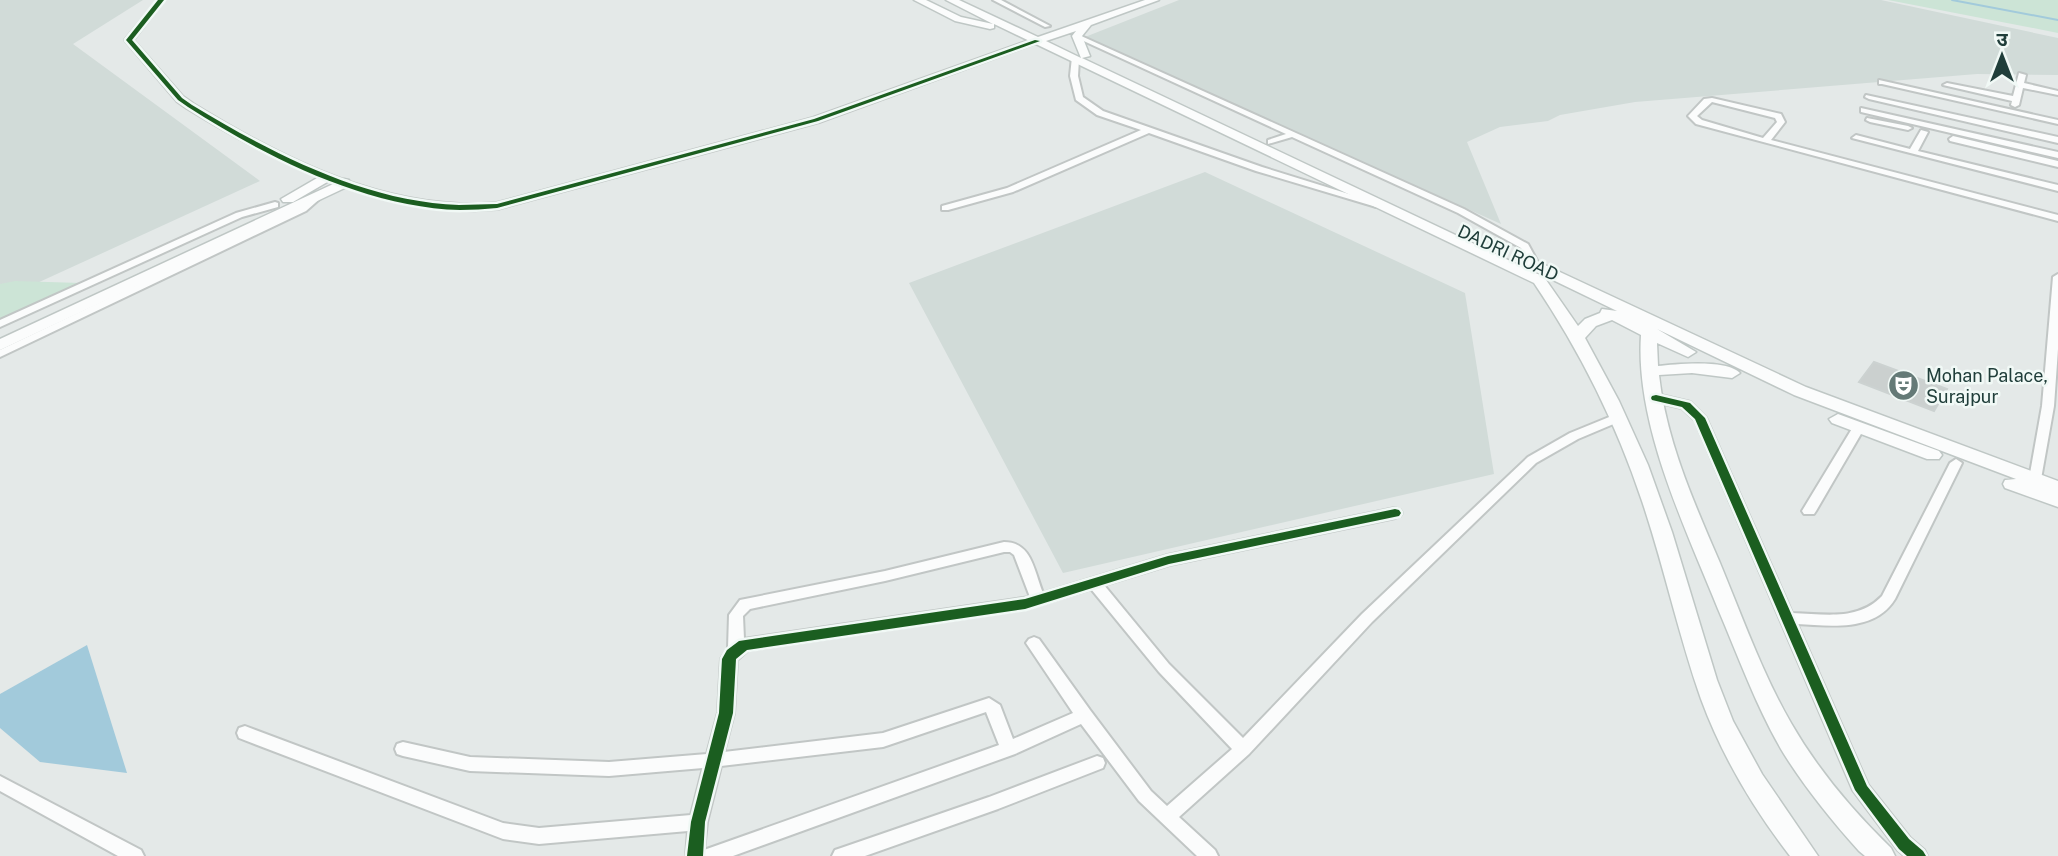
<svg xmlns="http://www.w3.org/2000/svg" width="2058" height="856" viewBox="0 0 2058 856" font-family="'Public Sans','Noto Sans Devanagari',sans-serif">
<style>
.built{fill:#d1dbd8}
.green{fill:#cce4d6}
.water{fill:#a2cadb}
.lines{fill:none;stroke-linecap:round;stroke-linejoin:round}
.stream{stroke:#a2cadb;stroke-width:2}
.building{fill:#cbd0cf;stroke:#ccd2d1;stroke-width:2}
.street-casing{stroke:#c1c6c5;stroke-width:4}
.secondary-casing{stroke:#bfc7c5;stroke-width:3}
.street{fill:#fbfcfc;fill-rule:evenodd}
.secondary{fill:#fbfcfc;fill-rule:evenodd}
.cycleway-casing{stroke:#f1f9f6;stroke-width:5}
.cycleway{fill:#1b5e20;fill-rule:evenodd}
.labels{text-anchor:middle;stroke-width:5;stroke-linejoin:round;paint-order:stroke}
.street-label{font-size:18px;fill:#203e3a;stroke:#f1f9f6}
.poi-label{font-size:18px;fill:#203e3a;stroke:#f1f9f6;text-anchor:start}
</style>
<rect width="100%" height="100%" fill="#e4e9e8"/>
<path class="built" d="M0,0H143L73,44L260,181L0,300Z
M1179,0H1881L2058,38V75L1977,74L1635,102L1560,115L1548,121L1500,127L1467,142L1501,224L1085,37Z
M1205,172L1465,293L1494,474L1063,573L909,283Z"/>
<path class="green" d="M1888,0H2058V33L2043,30Z
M15,281L81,283L0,319V284Z"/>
<path class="water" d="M87,645L127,773L40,762L0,728V694Z"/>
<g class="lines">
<path class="stream" d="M1952,0L2058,20"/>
</g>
<path class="building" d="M1874,362L1947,389L1934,411L1859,382Z"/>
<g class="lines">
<defs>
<path id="street" d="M158,0H164L133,40L183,97L193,104C272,153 364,200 459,204C471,205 484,204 497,203L813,118L1034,39L1041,41L819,122L497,209C485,209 472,211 460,210C364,207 267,157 187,108L177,101L125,40Z
M993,0H1001L1050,26L1045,27Z
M1075,35H1079L1464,209L1528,244L1540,266L1539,268H1531L1521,248L1458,213L1292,137L1268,144V140L1286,134L1075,37Z
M1072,57L1079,59L1078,76L1083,97L1103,111L1262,167L1381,204L1376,207L1373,206L1256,171L1149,133L1013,192L948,210H942V206L1007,188L1141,130L1097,115L1076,100L1070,76Z
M2019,73L2026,75L2024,83L2058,91V95L2023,88L2019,105L2015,107L2011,105L2012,101L1943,85L1947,83L2013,96Z
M1879,80L2058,120V124L1882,84H1879Z
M1866,95L2058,137V143L1869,99L1865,97Z
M1712,98L1781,114L1785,122L1771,140L2058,215V221L1696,124L1688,116L1704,99ZM1712,102L1775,118L1777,122L1763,138L1702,120L1697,116Z
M1861,108L2058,152V158L1861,112Z
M1867,118L1908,126L1912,128L1908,130L1870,122L1866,120Z
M1921,130L1928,132L1918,151L2058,185V191L1852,138L1856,135L1910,149Z
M1953,136L2058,161V167L1950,141L1949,139Z
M318,193L323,196L306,211L0,357V350L300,207Z
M275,202L278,203V207L242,217L0,327V320L236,213Z
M2058,274V349L2054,406L2041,479L2035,483L2029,479L2042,406L2053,277Z
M1656,394L1690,402L1706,418L1792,613C1825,614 1858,621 1882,596L1950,463L1956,459L1962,463L1895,599C1875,632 1831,626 1797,624L1868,785L1910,838L1924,850L1927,856H1905L1898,850L1853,790L1695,420L1682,408L1652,401L1650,398Z
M1619,413L1623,414L1625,417L1623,420L1578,439L1536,463L1372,622L1249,754L1179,817L1215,850L1218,856H1197L1139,801L1081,724L1015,754L733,856H686L688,831L539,844L503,839L239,738L237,733L239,728L245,726L503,823L539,828L691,815L703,768L609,776L470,771L403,756L397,754L395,749L397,744L403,742L470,757L609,762L707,754L718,713L721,659L728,648L729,615L740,600L885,571L1004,542C1032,542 1034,571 1043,593L1168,555L1395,508L1400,510L1402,513L1400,516L1395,518L1169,565L1104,585L1169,664L1243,738L1362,614L1528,457L1570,433ZM1004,552H1010L1014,555L1030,597L744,639L743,616L750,609L885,581ZM1091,589L1159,672L1232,749L1167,806L1151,791L1090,710L1039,639L1034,637L1029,639L1026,643L1073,713L1013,739L1000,705L989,698L883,733L724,752L734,713L737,660L748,650L1025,609ZM986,712L999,745L704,850L707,822L721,766L883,747Z
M1859,423L1865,427L1816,511L1814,514H1804L1802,511L1853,427Z
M1097,756L1103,758L1105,763L1103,768L998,809L865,856H832L835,850L841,848L989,797Z
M0,776L141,850L144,856H118L0,791Z"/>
<path id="secondary" d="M914,0H926L961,17L993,24L946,0H959L1038,37L1145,0H1159L1091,25L1082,36L1090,56L1082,58L1544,277L1578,326L1585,319L1600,313L1602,309L1617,311L1522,265L1520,262L1522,259H1532L1806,387L2058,481V507L2005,488L2003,484L2005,480L2016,479L1794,395L1657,329L1696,352L1688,357L1657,343L1658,366C1677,364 1727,359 1740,373L1732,378L1692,373L1659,375C1666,440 1694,503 1720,563C1742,616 1762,673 1791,723C1818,770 1853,811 1891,848L1895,856H1865L1859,851C1832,821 1806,789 1784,754C1757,709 1739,658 1718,609C1685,527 1635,425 1641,335L1612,320L1596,326L1585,338L1619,401L1648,465L1672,532L1717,680L1733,721L1762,774L1818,856H1790C1753,808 1722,756 1701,699C1678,634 1664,566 1642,501C1616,423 1580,351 1534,283L994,24V28L990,29L955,21ZM1076,31L1072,36L1081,58L1046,41Z
M324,174L329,175V181L293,202H283L281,199Z
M344,179L349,180V186L0,350V339Z
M1838,414L1939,451L1942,455L1939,459H1927L1832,423L1829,419Z"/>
</defs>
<use href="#street" class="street-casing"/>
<use href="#secondary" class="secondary-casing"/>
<use href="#street" class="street"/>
<use href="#secondary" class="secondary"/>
<defs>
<path id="cycleway" d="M158,0H164L132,40L182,98L192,105C271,153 365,202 459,205C472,205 484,204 497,204L814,119L1035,40L1040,41L818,121L497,208C485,209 472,210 460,210C365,207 266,157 188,107L178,100L126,40Z
M1656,395L1690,403L1705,418L1867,786L1909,839L1923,851L1926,856H1907L1899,849L1855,790L1695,419L1682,407L1652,400L1651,398L1652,396Z
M1395,509L1399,510L1401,513L1399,516L1169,564L1025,609L747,650L736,659L733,713L705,822L703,856H687L691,822L719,713L722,659L727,650L739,641L1025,599L1168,556Z"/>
</defs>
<use href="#cycleway" class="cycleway-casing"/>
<use href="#cycleway" class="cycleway"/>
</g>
<defs>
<symbol id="theatre-disc" viewBox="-11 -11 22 22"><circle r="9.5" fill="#657a77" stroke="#f1f9f6"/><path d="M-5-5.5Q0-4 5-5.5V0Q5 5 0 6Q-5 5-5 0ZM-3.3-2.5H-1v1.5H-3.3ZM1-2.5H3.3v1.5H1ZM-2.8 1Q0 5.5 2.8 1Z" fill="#fff"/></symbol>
</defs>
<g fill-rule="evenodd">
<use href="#theatre-disc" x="1886" y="368" width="35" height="35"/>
</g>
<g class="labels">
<g class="street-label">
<text transform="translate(1508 253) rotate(25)" y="6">DADRI ROAD</text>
</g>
<g class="poi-label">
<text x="1926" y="382">Mohan Palace,<tspan x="1926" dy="21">Surajpur</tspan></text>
</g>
</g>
<g transform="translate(2002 56)" stroke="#f1f9f6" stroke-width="5" paint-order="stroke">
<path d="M0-5L12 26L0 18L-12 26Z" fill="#203e3a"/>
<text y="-10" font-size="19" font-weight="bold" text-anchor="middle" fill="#203e3a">उ</text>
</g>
</svg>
